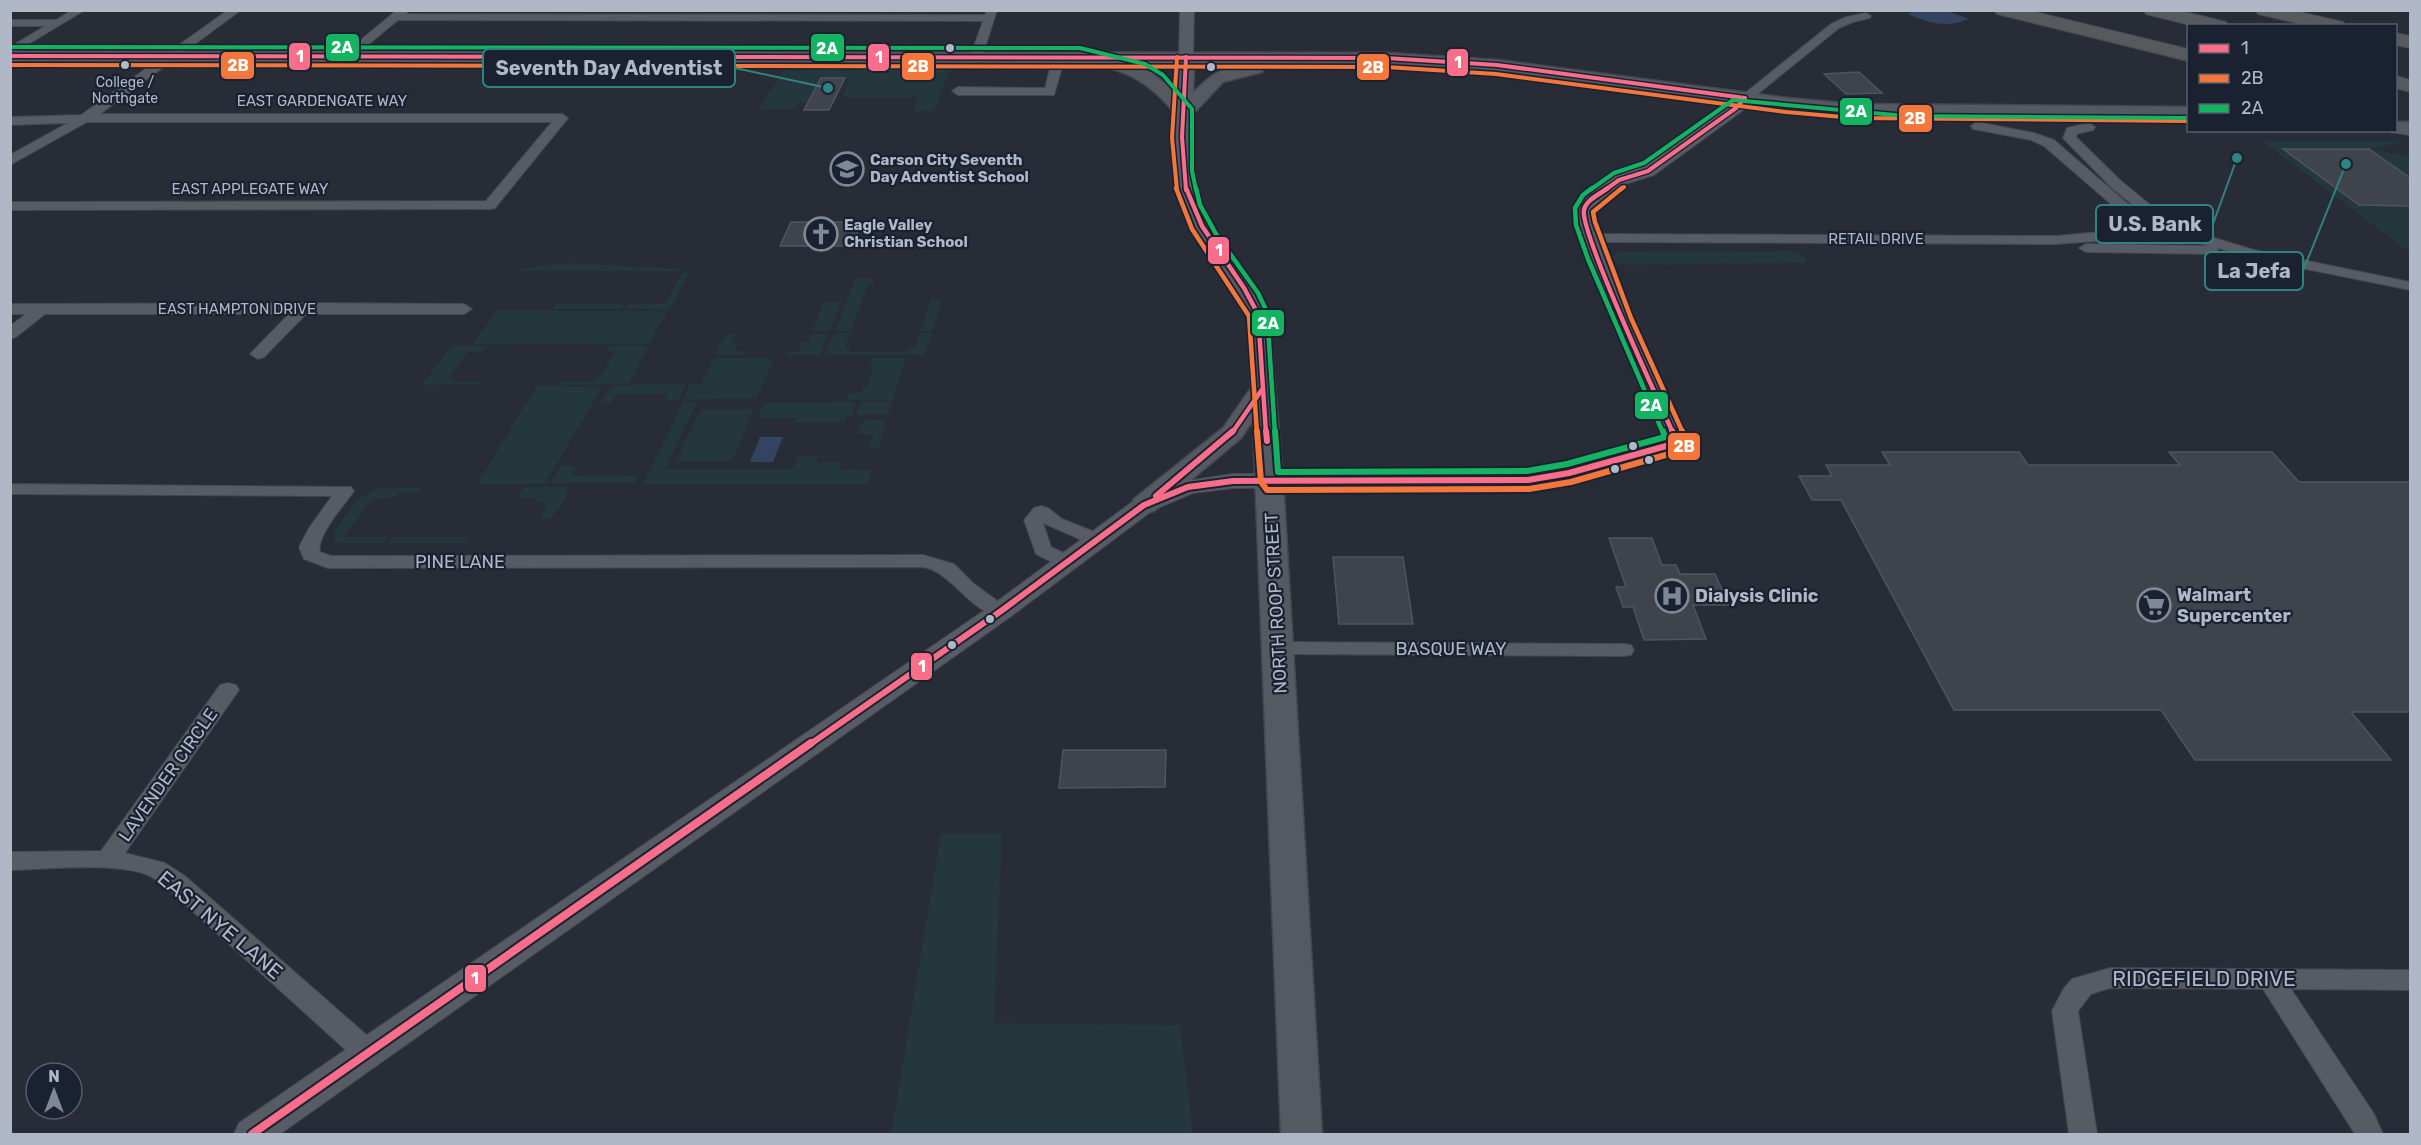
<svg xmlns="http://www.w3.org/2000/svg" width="2421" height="1145" viewBox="0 0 2421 1145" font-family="Rubik,sans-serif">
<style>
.green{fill:#24373c}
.water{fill:#334460}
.building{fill:#3e434c;stroke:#4f545e;stroke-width:1.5}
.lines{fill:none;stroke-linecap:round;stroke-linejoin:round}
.minor-casing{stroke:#43474f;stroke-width:2}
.tertiary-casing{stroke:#43474f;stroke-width:2}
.secondary-casing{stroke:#43474f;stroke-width:3}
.motorway-casing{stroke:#444851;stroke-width:2}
.minor{fill:#575b64;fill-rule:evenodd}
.tertiary{fill:#575b64;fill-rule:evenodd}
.secondary{fill:#555a62;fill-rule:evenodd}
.motorway{fill:#575a5d;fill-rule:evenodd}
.bus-1-far3-casing{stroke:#1a2231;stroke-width:7}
.bus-1-far2-casing{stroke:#1a2231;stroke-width:8}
.bus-1-far1-casing{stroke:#1a2231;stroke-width:10}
.bus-1-casing{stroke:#1a2231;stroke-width:12}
.bus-2-far2-casing{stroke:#1a2231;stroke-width:7}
.bus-2-far1-casing{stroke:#1a2231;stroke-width:8}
.bus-2-casing{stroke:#1a2231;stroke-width:10}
.bus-3-far2-casing{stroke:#1a2231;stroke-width:7}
.bus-3-far1-casing{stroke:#1a2231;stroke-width:8}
.bus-3-casing{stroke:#1a2231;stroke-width:10}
.bus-1-far3{stroke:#fb6d88;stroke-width:4}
.bus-1-far2{stroke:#fb6d88;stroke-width:4.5}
.bus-1-far1{stroke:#fb6d88;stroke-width:6}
.bus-1{stroke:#fb6d88;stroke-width:8}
.bus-2-far2{stroke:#f5763a;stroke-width:4}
.bus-2-far1{stroke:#f5763a;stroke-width:4.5}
.bus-2{stroke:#f5763a;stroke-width:6}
.bus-3-far2{stroke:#13b361;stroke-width:4}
.bus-3-far1{stroke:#13b361;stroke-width:4.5}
.bus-3{stroke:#13b361;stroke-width:6}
.bus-dot{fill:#b0b8c8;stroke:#1a2231;stroke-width:2}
.labels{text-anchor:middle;stroke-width:4.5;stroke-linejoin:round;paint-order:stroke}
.far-bus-label{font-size:14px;fill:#b0b8c8;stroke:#1a2231}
.far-street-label{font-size:15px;fill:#b0b8c8;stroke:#1a2231}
.far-poi-label{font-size:15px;font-weight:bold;fill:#b0b8c8;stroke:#1a2231;text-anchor:start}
.street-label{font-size:18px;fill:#b0b8c8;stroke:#1a2231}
.poi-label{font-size:18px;font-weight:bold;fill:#b0b8c8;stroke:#1a2231;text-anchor:start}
.near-street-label{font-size:21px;fill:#b0b8c8;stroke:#1a2231}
.leader{fill:none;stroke:#2f8380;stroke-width:2}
.callout-dot{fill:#2f8380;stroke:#1a2231;stroke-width:2}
.callout{fill:#1a2231;stroke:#2f8380;stroke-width:2}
.callout-label{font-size:20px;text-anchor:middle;font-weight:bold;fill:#b0b8c8}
.line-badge{stroke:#1a2231;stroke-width:2}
.badge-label{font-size:16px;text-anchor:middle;font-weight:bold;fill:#fff}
</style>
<rect width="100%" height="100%" fill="#272c36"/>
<path class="green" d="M786,66H951L934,111H913L918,97H842L851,78H821L807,103H799L795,109H759Z
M2262,141H2407L2371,149L2410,157V253Z
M1792,251L1804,256L1807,263L1622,265H1617L1612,257L1618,252Z
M568,263L687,269L684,271H511L542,265Z
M682,273H689L669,310L625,308L628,304H665Z
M855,279H875L873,284H868L851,331H835Z
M930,299H942L933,331H921Z
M824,302H841L830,331H812Z
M555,304H624L620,309H552Z
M496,311H651L667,312L649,344H473Z
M834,333H850L845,347H851L850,352H906L907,347H915L919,333H932L925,355H825Z
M736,334L731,343L737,344L734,351H744L743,355H714L725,335Z
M811,334H828L820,355H785L787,352H798L802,342H808Z
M451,346H509L486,347L483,352H468L449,378L454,379L453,382H484L483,384L422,385Z
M608,346H649L628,384L558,385L560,382H593L595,378L600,377L615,352L605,351Z
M714,358H770L773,360L757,398L683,400L690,384H701Z
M872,358H906L893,400H846L848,393H861L863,388H867L874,367L870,366Z
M633,384H686L678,400H666L668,394H616L611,403H601L611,386H632Z
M537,386L602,387L545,484H477Z
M683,402H697L665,469H793L798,456H818L816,463H842L840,469L872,470L867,484H643Z
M856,402L852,416H847L845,422L793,423L795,418H758L764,403Z
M860,402H892L888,415H856Z
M701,409H754L732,461H676Z
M866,420H886L879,448H869L873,435L858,434L860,424Z
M561,466H577L571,476L639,475L635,483H551Z
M524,487H568L566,491L568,494L552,518H540L548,502H536L538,497H518Z
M381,488H421L419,492L399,493L395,498L372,499L344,537H387L384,543H343L335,540L333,536C343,516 358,493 381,488Z
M393,537H469L465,543H389Z
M941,834H1002L994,1023L1180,1025L1192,1124L1191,1134H891Z"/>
<path class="water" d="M1916,10L1947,11L1969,19C1947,28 1930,24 1908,14Z
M760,437H783L773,462H750Z"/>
<path class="building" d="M1859,72L1882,93L1846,94L1824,74Z
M821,78H845L829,110H804Z
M2283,149H2369L2410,178V206L2359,205Z
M791,222H861L852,246H780Z
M1882,452H2019L2028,465H2180L2169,452H2272L2299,482H2410V712H2351L2391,760H2195L2161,710H1954L1841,500H1812L1799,476H1832L1826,465H1890Z
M1609,538H1652L1662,565H1676L1680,574H1715L1729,605H1693L1706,639L1644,640L1633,607H1623L1616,587H1626Z
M1333,557H1403L1413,624H1339Z
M1063,750H1166L1165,787L1059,788Z"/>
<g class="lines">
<defs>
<path id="minor" d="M72,10H85L10,55V47L45,26H10V20H56Z
M228,10H241L100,114H562L568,118L495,208L490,209L10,210V202L486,201L552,122H87L10,165V155L68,123L10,125V117L81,115Z
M397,10H409L406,14L985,15L987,10H997L982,57L976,60L970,57L983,21L398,20L352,58H344V54Z
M1866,13L1871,16L1870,18L1853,22L1839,28L1749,101L1745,102L1739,98L1831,24L1846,17Z
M1059,54L1065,57L1054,95H958L952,91L958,87L1045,88L1053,57Z
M1977,122L2034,133L2054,140L2129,205L2151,217L2159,214L2164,215L2166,218L2162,222L2254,250L2410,282V290L2251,258L2218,248L2217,253L2212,254L2086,252L2079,248L2086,244L2209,246L2153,228L2111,240L2056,244L1590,242L1583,238L1590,234L2056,236L2111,231L2142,223L2119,211L2044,146L2031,140L1973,129L1971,126Z
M2089,123L2095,127L2093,130L2077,134L2076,137L2121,181L2149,204L2151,207L2149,210H2139L2111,187L2063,138L2067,128Z
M303,303L464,304L472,309L464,314H306L264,357L258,359L250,354L289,314H45L16,337L10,339V326L26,314H10V304Z
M10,484L351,487L354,491C345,504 316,536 320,552L331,556L923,555L954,564L973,583L1011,611L1008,615C976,623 953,571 923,567L328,568L304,559L299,547L309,528L332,496L10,494Z
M1041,506L1048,508L1062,519L1105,536L1107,540L1105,544H1091L1043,523L1051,547L1074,558L1077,562L1074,566H1060L1036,554L1024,520L1034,508Z
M1279,642L1624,644L1631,645L1634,650L1631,655L1624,656L1279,654L1272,653L1269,648L1272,643Z
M228,683L236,685L239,690L125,853L165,863L185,876L378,1045L382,1053L378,1061L368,1064L358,1061L167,888C161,884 155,878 148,875C114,862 48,869 10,870V852L101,851L220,685Z
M2110,968L2410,970V990L2291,989L2374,1114L2383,1134H2355L2263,989L2110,988L2091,994L2078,1011L2097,1134H2069L2052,1011L2064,988L2072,979Z"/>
<path id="tertiary" d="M1180,10H1194L1193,57L1186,61L1179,57Z
M1745,93L1753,98L1742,111L1654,175L1625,184L1593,210L1594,223L1605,255L1688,443L1685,448L1577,478L1528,487L1233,488L1193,493L1153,510L1010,617L280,1134H234L239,1123L992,605L1135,500L1180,482L1233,474L1528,473L1567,466L1664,439L1587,255L1576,223L1575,210L1583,198L1613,176L1642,167L1730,105L1739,95Z"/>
<path id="secondary" d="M10,51L1386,53L1497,60L1787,98L1855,104L2188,107V117L1855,114L1787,108L1497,70L1386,63H1194L1193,93C1216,69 1223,69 1256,63L1264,68L1262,72L1223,82L1192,115V159L1198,197L1212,226L1255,288L1269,314L1283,481L1322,1134H1281L1253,420L1241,438L1154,511L1144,513L1134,511L1131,505L1134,499L1223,428L1251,388L1247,314L1233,288L1191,226L1178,197L1173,159L1174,112C1155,90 1137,75 1109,68L1108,63L10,61ZM1129,63H1177L1175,92L1152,73Z
M2396,122H2410V132L2390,131L2396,130Z"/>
<path id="motorway" d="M1994,10H2027L2188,49V61L1997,14Z
M2143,10H2177L2226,22L2228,26H2194L2146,14Z
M2255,10H2291L2343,22L2345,26H2309L2258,14Z
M2396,33L2410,36V48L2396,45Z
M2396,76L2410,80V92L2396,88Z
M2396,122L2410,123V135L2389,132L2387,130H2396Z"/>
</defs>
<use href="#minor" class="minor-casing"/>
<use href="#tertiary" class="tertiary-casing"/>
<use href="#secondary" class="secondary-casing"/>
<use href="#motorway" class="motorway-casing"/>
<use href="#minor" class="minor"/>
<use href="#tertiary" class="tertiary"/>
<use href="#secondary" class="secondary"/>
<use href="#motorway" class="motorway"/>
<defs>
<path id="bus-1-far3" d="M10,56L1386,58L1497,65L1745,98
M1186,57L1182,137L1186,190
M1605,190L1619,180L1648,171L1736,108L1745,98"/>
<path id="bus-1-far2" d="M1186,188L1202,226L1244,288L1258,314L1266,433
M1608,188C1600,194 1586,200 1584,210C1579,230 1659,402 1673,433
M1232,433L1263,388"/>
<path id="bus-1-far1" d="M1266,431L1267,441
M1672,431L1677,443
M1156,496L1233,431
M809,745L1001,611L1144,505L1188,487L1233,481L1528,480L1569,473L1677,443"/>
<path id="bus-1" d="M252,1134L811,743"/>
<path id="bus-2-far2" d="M10,65L1386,67L1496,74L1786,112L1854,118L2188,121
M1177,190L1172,138L1177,57
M1620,190L1624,187"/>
<path id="bus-2-far1" d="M1176,188L1192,229L1249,316L1257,433
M1622,188L1593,212L1595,222L1631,318L1683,433"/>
<path id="bus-2" d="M1257,431L1261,482L1267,490L1529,489L1571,482L1683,450L1686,440L1682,431"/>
<path id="bus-3-far2" d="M10,47L1080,48L1145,64L1163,75L1192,109V171L1196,190
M1590,190L1614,173L1644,163L1733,100L1906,116L2188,118"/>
<path id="bus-3-far1" d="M1196,188L1200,205L1216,234L1258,293L1267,312L1275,433
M1592,188L1583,195L1575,208L1576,225L1588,259L1663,433"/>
<path id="bus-3" d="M1275,431L1278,472L1527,471L1567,464L1665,437L1663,431"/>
</defs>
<use href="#bus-1-far3" class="bus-1-far3-casing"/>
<use href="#bus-1-far2" class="bus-1-far2-casing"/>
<use href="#bus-1-far1" class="bus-1-far1-casing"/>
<use href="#bus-1" class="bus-1-casing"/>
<use href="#bus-2-far2" class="bus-2-far2-casing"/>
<use href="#bus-2-far1" class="bus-2-far1-casing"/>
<use href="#bus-2" class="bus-2-casing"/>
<use href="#bus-3-far2" class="bus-3-far2-casing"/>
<use href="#bus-3-far1" class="bus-3-far1-casing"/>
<use href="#bus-3" class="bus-3-casing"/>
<use href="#bus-1-far3" class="bus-1-far3"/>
<use href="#bus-1-far2" class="bus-1-far2"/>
<use href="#bus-1-far1" class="bus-1-far1"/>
<use href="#bus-1" class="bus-1"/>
<use href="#bus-2-far2" class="bus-2-far2"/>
<use href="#bus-2-far1" class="bus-2-far1"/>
<use href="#bus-2" class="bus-2"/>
<use href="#bus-3-far2" class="bus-3-far2"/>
<use href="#bus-3-far1" class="bus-3-far1"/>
<use href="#bus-3" class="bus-3"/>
</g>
<defs>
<symbol id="school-ring" viewBox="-11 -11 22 22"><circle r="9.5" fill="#1a2231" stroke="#808795" stroke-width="1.5"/><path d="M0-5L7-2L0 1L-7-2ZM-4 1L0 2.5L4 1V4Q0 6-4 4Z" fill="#808795"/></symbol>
<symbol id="church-ring" viewBox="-11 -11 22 22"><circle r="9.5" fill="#1a2231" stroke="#808795" stroke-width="1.5"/><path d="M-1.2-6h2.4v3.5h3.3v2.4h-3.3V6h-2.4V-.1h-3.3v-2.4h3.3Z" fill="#808795"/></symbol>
<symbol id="hospital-ring" viewBox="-11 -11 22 22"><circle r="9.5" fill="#1a2231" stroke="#808795" stroke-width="1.5"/><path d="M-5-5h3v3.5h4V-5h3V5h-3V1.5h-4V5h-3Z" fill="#808795"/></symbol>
<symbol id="supermarket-ring" viewBox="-11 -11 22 22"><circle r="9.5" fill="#1a2231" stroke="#808795" stroke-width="1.5"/><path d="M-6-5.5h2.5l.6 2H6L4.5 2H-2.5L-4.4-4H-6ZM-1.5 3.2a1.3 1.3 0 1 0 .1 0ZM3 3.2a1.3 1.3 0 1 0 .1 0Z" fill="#808795"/></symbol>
</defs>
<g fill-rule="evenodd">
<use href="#school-ring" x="828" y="150" width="38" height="38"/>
<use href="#church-ring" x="802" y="215" width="38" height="38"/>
<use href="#hospital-ring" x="1653" y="577" width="38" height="38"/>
<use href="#supermarket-ring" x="2135" y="586" width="38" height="38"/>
</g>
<g class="bus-dot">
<circle cx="950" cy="48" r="5"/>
<circle cx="125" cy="65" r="5"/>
<circle cx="1211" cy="67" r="5"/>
<circle cx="1633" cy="446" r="5"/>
<circle cx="1649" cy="460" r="5"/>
<circle cx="1615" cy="469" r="5"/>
<circle cx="990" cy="619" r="5"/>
<circle cx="952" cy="645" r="5"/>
</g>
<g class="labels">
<g class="far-bus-label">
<text x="125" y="87">College /<tspan x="125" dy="16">Northgate</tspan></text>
</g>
<g class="far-street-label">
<text x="322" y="106">EAST GARDENGATE WAY</text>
<text x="250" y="194">EAST APPLEGATE WAY</text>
<text x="1876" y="244">RETAIL DRIVE</text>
<text x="237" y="314">EAST HAMPTON DRIVE</text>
</g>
<g class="far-poi-label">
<text x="870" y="165">Carson City Seventh<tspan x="870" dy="17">Day Adventist School</tspan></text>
<text x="844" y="230">Eagle Valley<tspan x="844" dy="17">Christian School</tspan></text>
</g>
<g class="street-label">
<text x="460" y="568">PINE LANE</text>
<text transform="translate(1276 603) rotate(-93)" y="6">NORTH ROOP STREET</text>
<text x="1451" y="655">BASQUE WAY</text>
<text transform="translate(168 775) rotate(-55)" y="6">LAVENDER CIRCLE</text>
</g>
<g class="poi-label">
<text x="2177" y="601">Walmart<tspan x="2177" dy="21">Supercenter</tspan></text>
<text x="1695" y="602">Dialysis Clinic</text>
</g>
<g class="near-street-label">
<text transform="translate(220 925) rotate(40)" y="7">EAST NYE LANE</text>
<text x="2204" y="986">RIDGEFIELD DRIVE</text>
</g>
</g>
<path class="leader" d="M828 88L735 68M2237 158L2213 224M2346 164L2303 271"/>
<g class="callout-dot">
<circle cx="828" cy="88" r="6"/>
<circle cx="2237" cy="158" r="6"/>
<circle cx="2346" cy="164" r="6"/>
</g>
<g class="callout">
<rect x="483" y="49" width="252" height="38" rx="6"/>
<rect x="2096" y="205" width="117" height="38" rx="6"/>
<rect x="2205" y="252" width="98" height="38" rx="6"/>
</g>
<g class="callout-label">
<text x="609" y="75">Seventh Day Adventist</text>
<text x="2155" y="231">U.S. Bank</text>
<text x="2254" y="278">La Jefa</text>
</g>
<g class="line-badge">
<rect x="325" y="33" width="35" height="29" rx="6" fill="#13b361"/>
<rect x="810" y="33" width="35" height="29" rx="6" fill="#13b361"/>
<rect x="288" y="42" width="23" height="29" rx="6" fill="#fb6d88"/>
<rect x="867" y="43" width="23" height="29" rx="6" fill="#fb6d88"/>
<rect x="1446" y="48" width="23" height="29" rx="6" fill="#fb6d88"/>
<rect x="220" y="51" width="35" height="29" rx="6" fill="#f5763a"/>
<rect x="901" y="52" width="34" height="29" rx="6" fill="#f5763a"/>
<rect x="1356" y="53" width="34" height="28" rx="6" fill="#f5763a"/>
<rect x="1839" y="97" width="34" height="29" rx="6" fill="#13b361"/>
<rect x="1898" y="104" width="35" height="29" rx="6" fill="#f5763a"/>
<rect x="1207" y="236" width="23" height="29" rx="6" fill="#fb6d88"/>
<rect x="1251" y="309" width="34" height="28" rx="6" fill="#13b361"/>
<rect x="1634" y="391" width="35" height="29" rx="6" fill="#13b361"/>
<rect x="1667" y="432" width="34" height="29" rx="6" fill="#f5763a"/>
<rect x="910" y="652" width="23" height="29" rx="6" fill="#fb6d88"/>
<rect x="464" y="964" width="23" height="29" rx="6" fill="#fb6d88"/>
</g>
<g class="badge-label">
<text x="342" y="53">2A</text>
<text x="827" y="54">2A</text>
<text x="300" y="62">1</text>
<text x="879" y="63">1</text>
<text x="1458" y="68">1</text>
<text x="238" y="71">2B</text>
<text x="918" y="72">2B</text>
<text x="1373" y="73">2B</text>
<text x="1856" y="117">2A</text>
<text x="1915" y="124">2B</text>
<text x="1219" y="256">1</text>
<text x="1268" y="329">2A</text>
<text x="1651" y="411">2A</text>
<text x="1684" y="452">2B</text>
<text x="922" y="672">1</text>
<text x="475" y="984">1</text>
</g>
<rect width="2421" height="1145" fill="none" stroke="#b0b8c8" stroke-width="24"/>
<rect x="2187" y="24" width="210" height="108" fill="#1a2231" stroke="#565e6d" stroke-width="1.5"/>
<rect x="2199" y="44" width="30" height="9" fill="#fb6d88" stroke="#565e6d" stroke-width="1.5"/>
<text x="2241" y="54" font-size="18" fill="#b0b8c8">1</text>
<rect x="2199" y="74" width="30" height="9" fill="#f5763a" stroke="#565e6d" stroke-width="1.5"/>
<text x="2241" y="84" font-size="18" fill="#b0b8c8">2B</text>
<rect x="2199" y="104" width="30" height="9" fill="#13b361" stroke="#565e6d" stroke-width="1.5"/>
<text x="2241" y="114" font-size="18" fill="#b0b8c8">2A</text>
<g transform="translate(54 1091)"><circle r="28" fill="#1a2231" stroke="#565e6d" stroke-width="1.5"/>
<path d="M0-4.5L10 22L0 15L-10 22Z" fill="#808795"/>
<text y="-9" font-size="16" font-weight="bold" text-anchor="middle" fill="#b0b8c8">N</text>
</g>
</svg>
